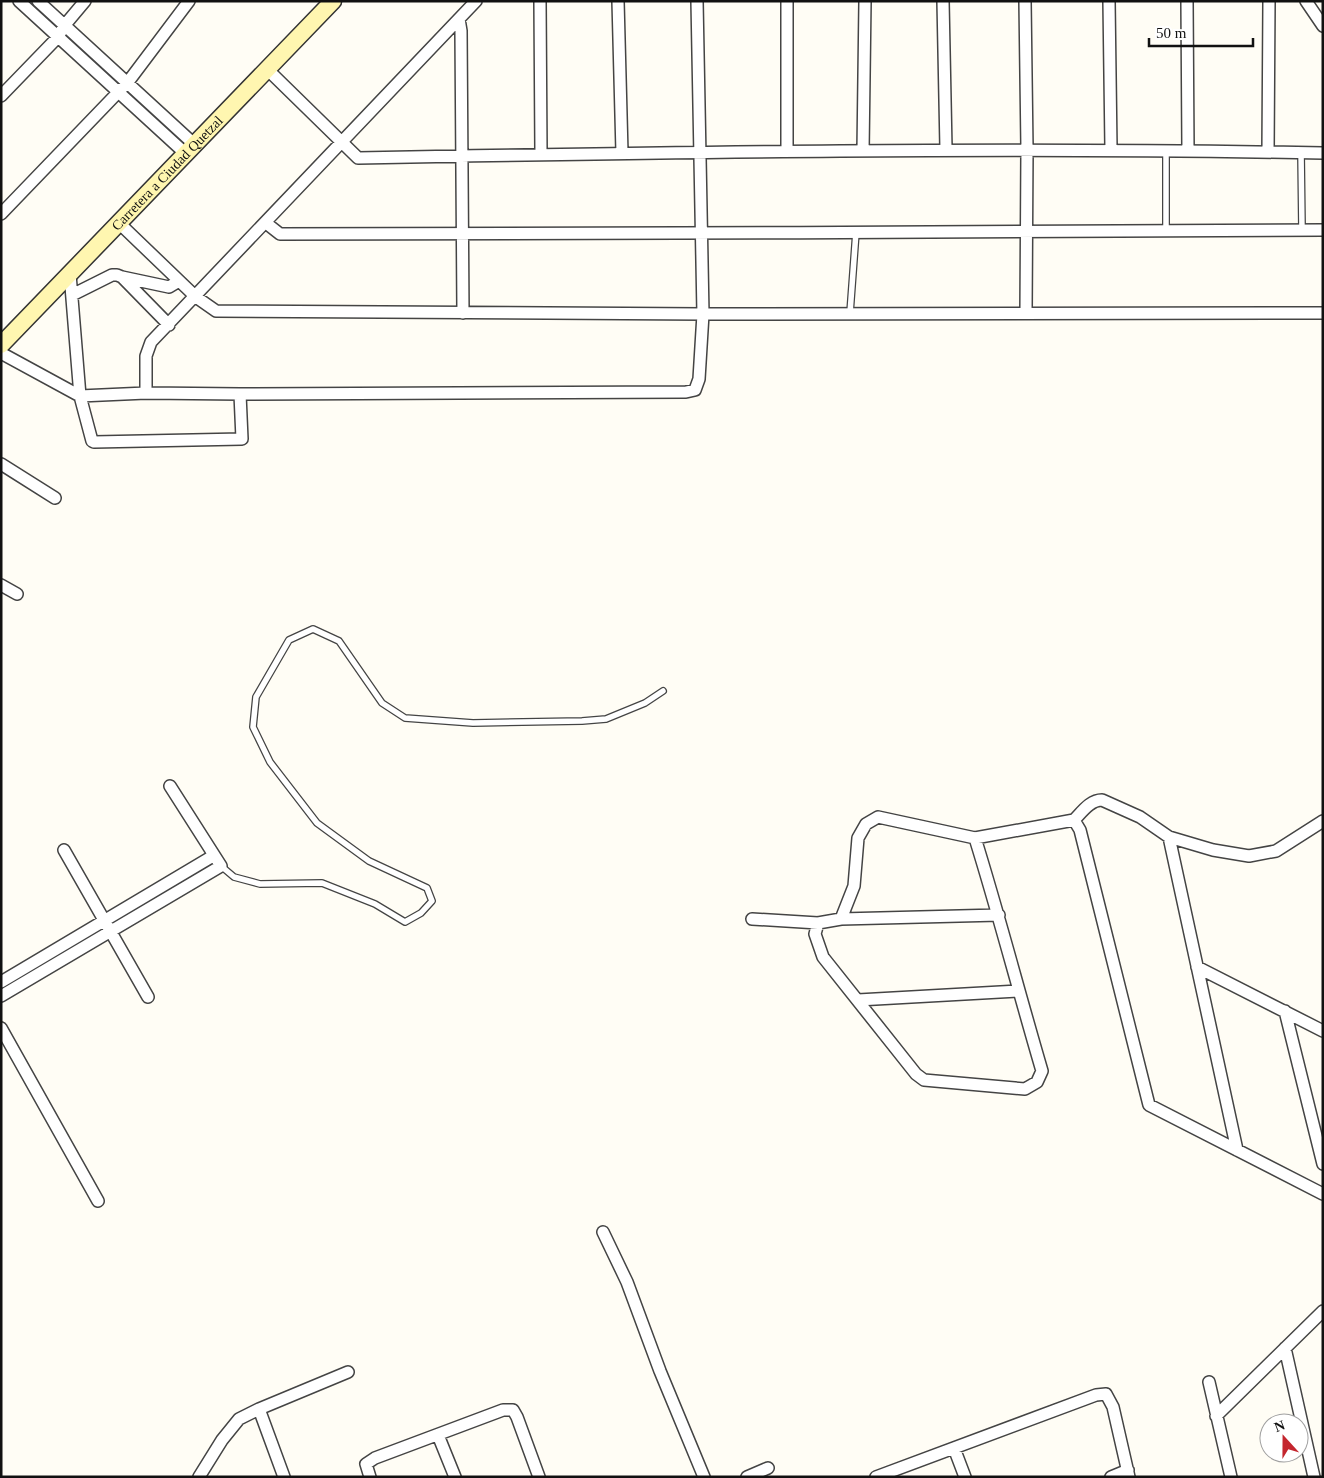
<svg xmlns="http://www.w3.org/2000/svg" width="1324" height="1478" viewBox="0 0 1324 1478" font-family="'Times New Roman',serif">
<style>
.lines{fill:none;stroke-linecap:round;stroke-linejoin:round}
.service-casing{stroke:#444;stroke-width:8}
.minor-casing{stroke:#444;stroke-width:14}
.secondary-casing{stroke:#333;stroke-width:19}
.service{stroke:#fff;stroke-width:5.5}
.minor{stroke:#fff;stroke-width:11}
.secondary{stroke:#fff6b0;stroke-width:16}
.labels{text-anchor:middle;stroke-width:5;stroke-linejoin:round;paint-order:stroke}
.street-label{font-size:14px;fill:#111;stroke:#fff}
</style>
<rect width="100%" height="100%" fill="#fffdf5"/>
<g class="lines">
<defs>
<path id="service" d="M1166,150V230
M1301,152L1302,230
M850,313L856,232
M221,866L234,877L260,884L322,883L375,904L405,922L421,913L432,901L427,888L369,861L317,823L270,762L253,727L256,697L289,640L313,629L339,641L382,703L405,718L473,723L582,721L606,719L645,703L663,691"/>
<path id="minor" d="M19,1L186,154
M38,1L195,145
M540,1L541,154
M618,1L622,153
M787,1V151
M943,1L946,149
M1025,1L1027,149L1026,313
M1109,1L1111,149
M1187,1L1188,151
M1306,1L1323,26
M459,19L461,31L463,313
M267,69L358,158C680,152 1001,147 1323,153
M1,96L58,37L64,26L85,1
M863,151L865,1
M1268,152L1269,1
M1,214L128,82L189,1
M119,223L196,297L216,311L703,314L1323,313
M266,223L280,234C628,234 975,232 1323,230
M70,274L80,396L92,441L94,442L242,439L240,394
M122,277L169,287L179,281
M72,295L112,275H117L122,277L169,325
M1,353L80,396L146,393L240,394L686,392L695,390L699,379L703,314L697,1
M146,393V356L151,342L476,1
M1,464L55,498
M1,585L17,594
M1323,821L1276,851L1249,856L1213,850L1169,837L1140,817L1102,800C1090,800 1082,812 1074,820L1080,830L1149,1105L1323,1194
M1169,837L1237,1150
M64,850L148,997
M752,919L818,923L841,919L854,886L858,838L866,824L878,817L975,838L1074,820
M841,919L999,915
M818,923L815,934L823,957L916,1074L924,1080L1025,1089L1037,1082L1042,1071C1019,993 999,915 975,838
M1197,967L1323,1031
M1,982L213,856
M1,996L221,866L170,786
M858,1000L1019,991
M1285,1011L1323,1164
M1,1028L98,1201
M603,1232L627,1282L660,1371L704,1477
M1285,1348L1314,1477
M1209,1382L1231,1477
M259,1409L284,1477
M1216,1416L1323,1311
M438,1435L455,1477
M954,1448L965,1477
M199,1477L222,1440L239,1419L259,1409L348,1372
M370,1477L366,1464L375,1458L503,1410H513L517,1417L539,1477
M747,1477L768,1468
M876,1477L1096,1395L1106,1394L1113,1407L1129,1477
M1111,1477L1128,1470"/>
<g id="secondary">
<path id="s1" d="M1,345L333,1"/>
</g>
</defs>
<use href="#service" class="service-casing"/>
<use href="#minor" class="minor-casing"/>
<use href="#secondary" class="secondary-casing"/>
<use href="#service" class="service"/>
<use href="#minor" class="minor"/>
<use href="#secondary" class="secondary"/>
</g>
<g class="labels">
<g class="street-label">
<text dy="5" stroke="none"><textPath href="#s1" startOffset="239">Carretera a Ciudad Quetzal</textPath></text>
</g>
</g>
<rect width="1324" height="1478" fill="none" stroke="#111111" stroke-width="5"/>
<g transform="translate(1284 1438) rotate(339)"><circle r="24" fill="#ffffff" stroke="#a0a0a0"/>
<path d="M0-4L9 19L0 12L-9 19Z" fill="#c4262e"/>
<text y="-8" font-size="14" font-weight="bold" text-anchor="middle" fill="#111111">N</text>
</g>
<path d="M1149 38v8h104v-8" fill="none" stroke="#111111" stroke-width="2.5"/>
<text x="1156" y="38" font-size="15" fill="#111111" stroke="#ffffff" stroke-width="4" paint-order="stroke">50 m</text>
</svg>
